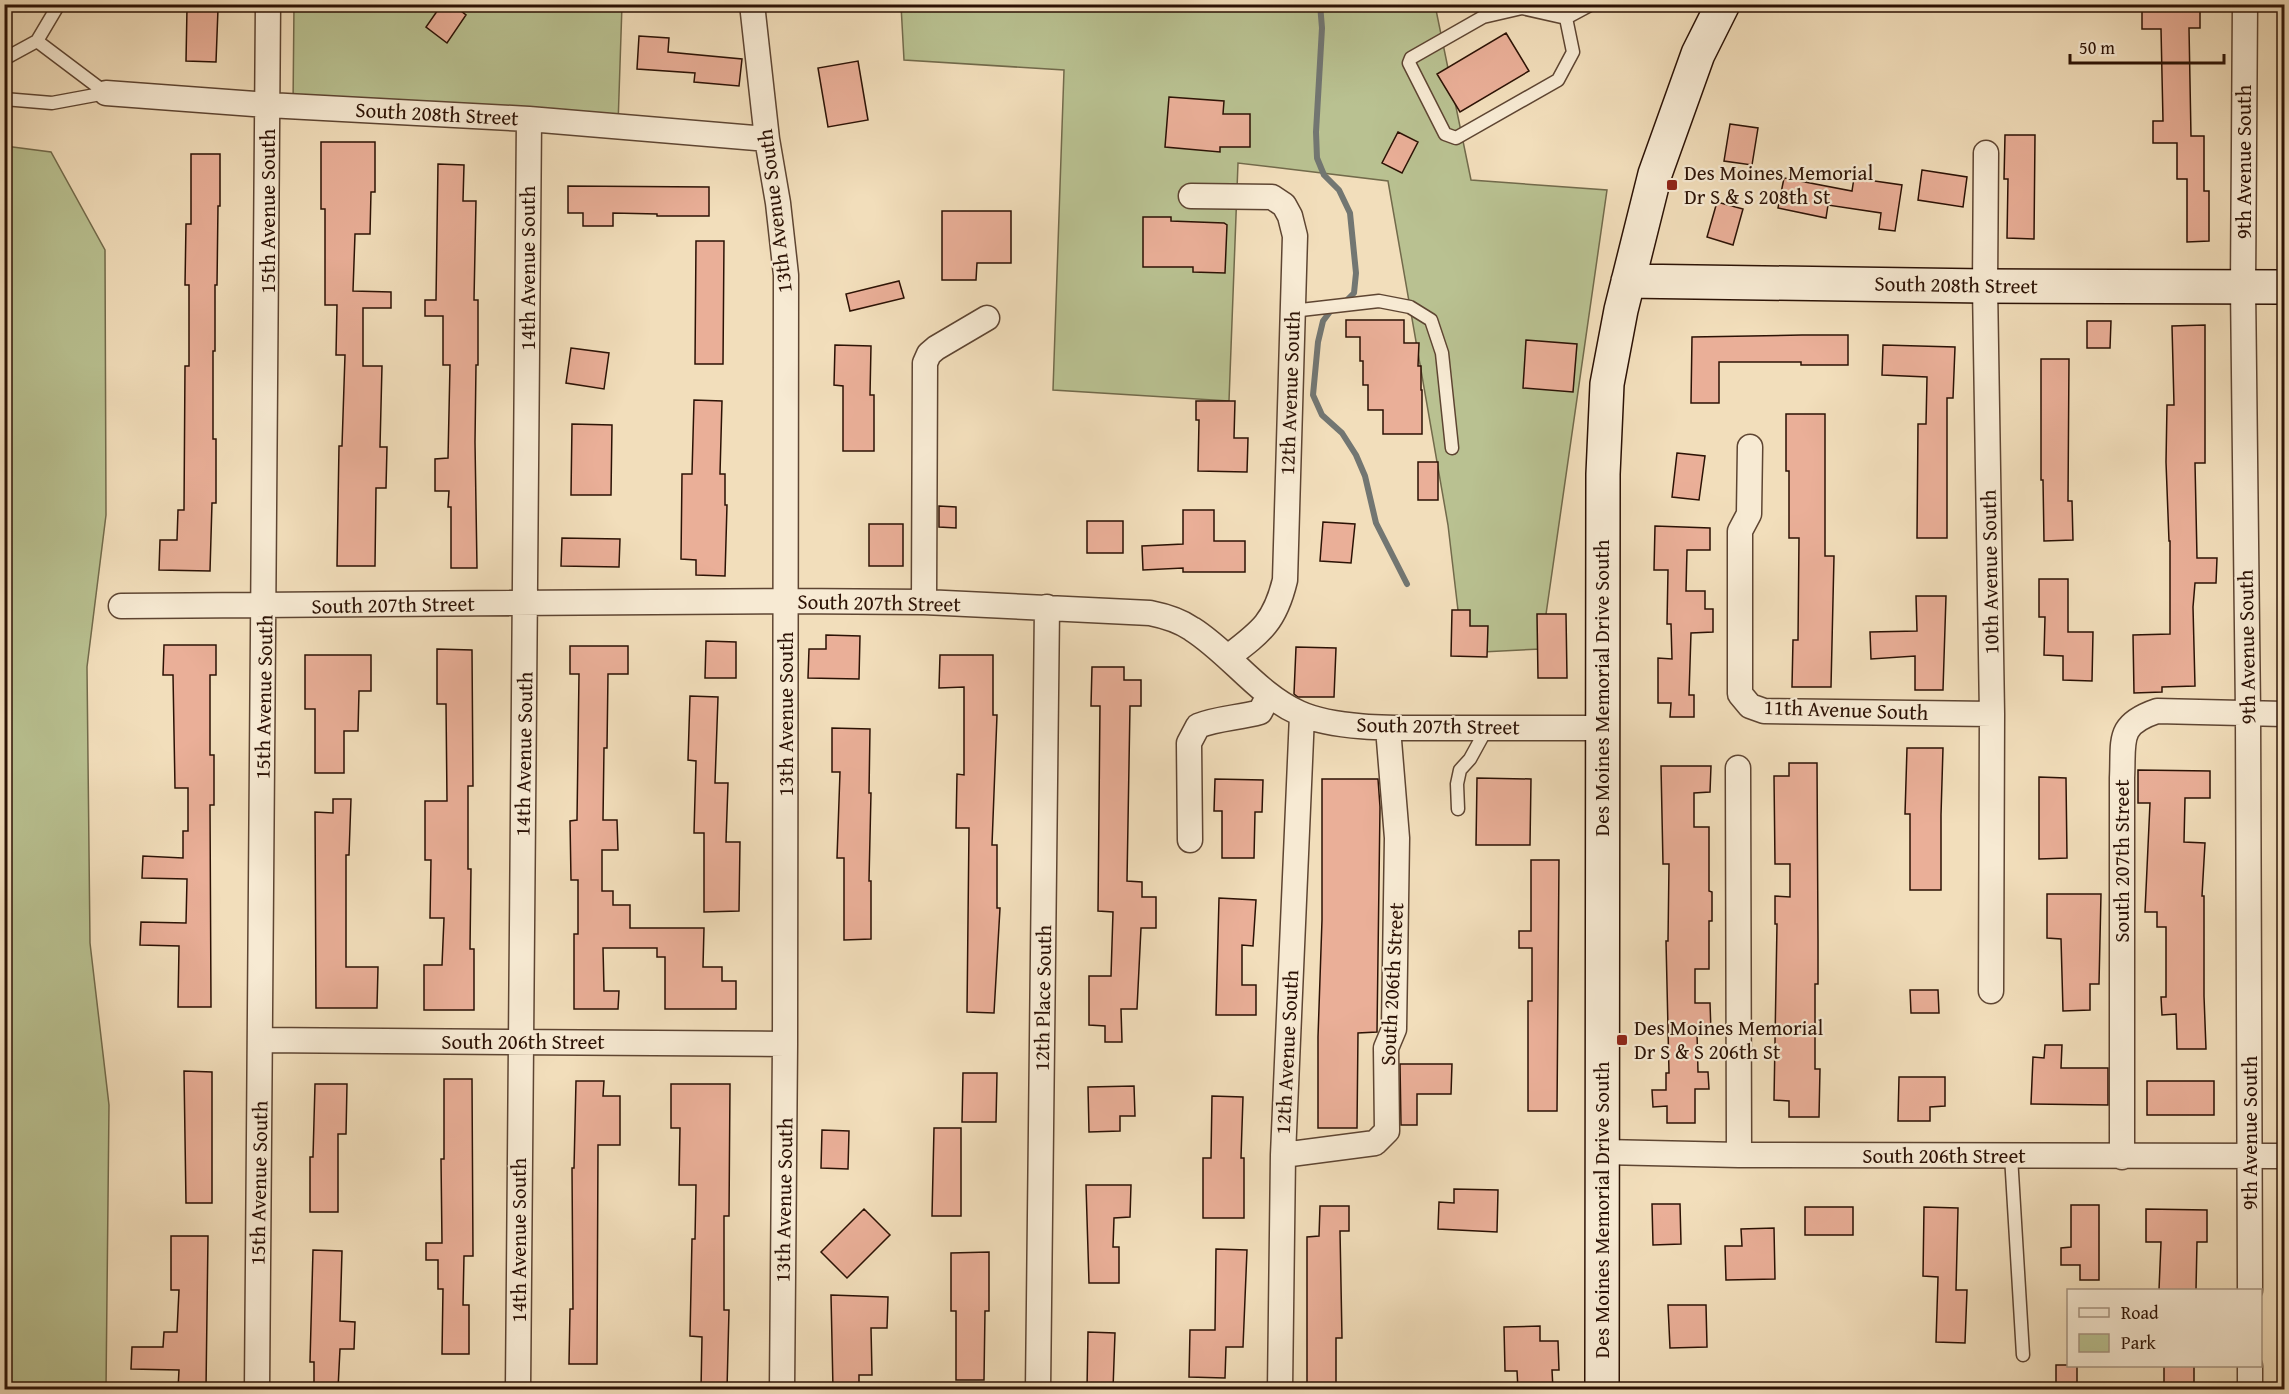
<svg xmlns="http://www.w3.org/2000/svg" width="2289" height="1394" viewBox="0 0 2289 1394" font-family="'Gentium Book Plus',serif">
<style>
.green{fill:#b9c191;stroke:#726a4b;stroke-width:1.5}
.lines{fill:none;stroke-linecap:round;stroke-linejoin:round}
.stream{stroke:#727672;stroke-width:6}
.building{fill:#eaaf98;stroke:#2c1205;stroke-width:1.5}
.lane-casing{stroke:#5e4532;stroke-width:15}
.street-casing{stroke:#5e4532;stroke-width:27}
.secondary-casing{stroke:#2c1205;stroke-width:36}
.lane{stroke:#f7ead3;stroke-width:12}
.street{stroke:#f7ead3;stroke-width:24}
.secondary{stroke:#f7ead3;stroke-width:33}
.poi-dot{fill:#8f2418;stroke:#f7ead3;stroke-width:2}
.labels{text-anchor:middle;stroke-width:4.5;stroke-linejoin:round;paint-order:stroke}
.street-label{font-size:21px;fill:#2c1205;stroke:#f7ead3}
.poi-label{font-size:21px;fill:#2c1205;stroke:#f7ead3;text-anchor:start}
</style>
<rect width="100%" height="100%" fill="#f2debb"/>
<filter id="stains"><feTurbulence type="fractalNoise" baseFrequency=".00333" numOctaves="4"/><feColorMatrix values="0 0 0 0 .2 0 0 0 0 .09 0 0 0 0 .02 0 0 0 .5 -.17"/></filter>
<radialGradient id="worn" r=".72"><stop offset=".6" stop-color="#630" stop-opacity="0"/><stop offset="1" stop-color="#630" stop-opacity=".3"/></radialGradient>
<path class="green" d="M294,5H622L618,125L293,106Z
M901,5H1435L1471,180L1607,190L1541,649L1463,653L1448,525L1388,181L1238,163L1229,401L1053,390L1064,70L904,60Z
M5,146L51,152L105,250L106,515L87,667L90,943L109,1105L106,1389H5Z"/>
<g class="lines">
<path class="stream" d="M1320,4L1322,28L1316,132L1317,158L1324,175L1339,190L1350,213L1356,273L1354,293L1344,303
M1332,309L1323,321L1318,342L1313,395L1322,415L1342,433L1356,455L1365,476L1376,523L1407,584"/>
</g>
<path class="building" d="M442,4H452L466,15L447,43L426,27Z
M2142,4H2200V28H2189L2191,136H2204V191H2209V241L2187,242V179H2177V143H2153V121H2163L2161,29H2142Z
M187,8L218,9L216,62L186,61Z
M1506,33L1529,71L1460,112L1437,74Z
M639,36L669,38L668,52L742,59L739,86L694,82L695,73L637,69Z
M858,61L868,120L828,127L818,68Z
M1169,97L1224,101L1223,114H1250V147H1220V152L1165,147Z
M1730,124L1758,128L1752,165L1724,161Z
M1398,132L1418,142L1402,173L1382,163Z
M2005,135H2035L2034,239L2007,238L2008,179H2004Z
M321,142H375V192H371L370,234H355L353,291L391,292V308H363V366H382L380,447H387L386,488H376L375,566H337L339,446H342L345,355H336L337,305H325V209H321Z
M191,154H220V206H218L217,285H215V351H213V439H216V503H212L210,571L159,570L160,540H177L178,510H184L185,366H189V285H185L186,224H191Z
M438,164L464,165L463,201H476L474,300H478V365H476L475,442L477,568H451V507H448L449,491H435V459L448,458L450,365H443V316H425V300H436Z
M1922,170L1967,177L1963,207L1918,200Z
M1784,178L1852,191L1854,178L1902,185L1895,231L1879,229L1881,213L1828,205L1826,218L1778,208Z
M568,186L709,187V216H657V214L613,213V226H583V213H568Z
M1717,202L1743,209L1733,245L1707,237Z
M942,211H1011V263H977L976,280H942Z
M1143,217H1171V221L1224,223L1227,225L1225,273L1193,272V267H1143Z
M696,241H724L723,364H695Z
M899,281L904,298L850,311L846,294Z
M1346,320H1404V343H1419L1418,366H1421V390H1422V434H1383V410H1368V385H1363V361H1360V337H1346Z
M2087,321H2111L2110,348H2087Z
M2205,325V463H2195L2197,558H2217L2216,583H2195L2193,607L2195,686L2162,687V692L2134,693L2133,635L2170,634V541H2169L2166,462L2167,405H2174L2172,326Z
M1802,335H1848V365H1801V362H1719V403H1691L1692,337Z
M1526,340L1577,344L1573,392L1523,388Z
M835,345L871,346L870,395H874V451H843V386L834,385Z
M1883,345L1955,347L1953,398H1947V538H1917L1918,424H1926L1927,377L1882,375Z
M571,348L609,353L604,389L566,383Z
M2041,359H2069L2068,501H2072L2073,540L2044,541L2043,480H2041Z
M694,400L722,401L720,474H725V505H727L725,576L696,575V560L681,559L682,474H692Z
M1196,401H1235L1234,438H1248L1247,472L1198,471L1199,420H1196Z
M1786,414H1825V556H1834L1831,687H1792L1793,640H1798L1799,538H1789V471H1786Z
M572,424L612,425L611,495H571Z
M1677,453L1705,456L1699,500L1672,497Z
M1418,462H1438V500H1418Z
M939,506L956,507V528L939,527Z
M1183,510H1214V541H1245V572H1183V568L1143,570L1142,546L1183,544Z
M1087,521H1123V553H1087Z
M1323,522L1355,524L1351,563L1320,561Z
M869,524H903V566H869Z
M1655,526L1710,528V550H1687L1686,591H1705V609H1713V632L1691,633L1689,695H1694V717H1670L1671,703H1658V658L1672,659L1671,624H1667L1668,570H1654Z
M562,538L620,539L619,567L561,566Z
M2039,579H2068V632H2093L2092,681L2063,680V656L2044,655L2045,617H2039Z
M1916,596H1946L1943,690H1915V656L1871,659L1870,632L1917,631Z
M1452,610H1470V626H1488L1487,657L1451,656Z
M1537,614H1566L1567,678H1538Z
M826,635L860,636L859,679L808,678L809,649H826Z
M706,641L736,642V678H705Z
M164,645H216V675H210V755H214V805H210L211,1007H178L179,946L140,945L141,922L186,923L187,879L142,878L143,856L183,858V831H188V788H175L173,675H163Z
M570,646H628V674H608L607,748H604L603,820H617L618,850H602V891H613V905H630V928H704L703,967H722V981H736V1009H665V957H657V948H603L604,991H619L618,1009H574V934H578V880H571L570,821L577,820L579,674H570Z
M1296,647L1336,648L1334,697H1298L1294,694Z
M437,649L472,650L473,786H468V869H471L470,949H474V1010H424V965H442L444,918H430L431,860H425V801H447L446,704H437Z
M305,655H371V691H359L358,731H344V773H315V709H305Z
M940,655H993V715H997L992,845H997V908H1000L994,1013L967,1012L969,828H956L957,774L964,775V687L939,688Z
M1092,667H1124V680H1141V706H1130L1127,881L1142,882V897H1156V928H1141L1137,1009H1121L1122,1042H1105V1026L1089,1025V976H1111L1113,912L1098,911L1100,706H1091Z
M690,696L718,697L715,783H728L726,842H740L739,911L704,912V833H694L696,761L688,760Z
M832,728L870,729L869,793H871L869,881H871V939L844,940V858H837L840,772H832Z
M1907,748H1943L1941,815V890H1910V814H1905Z
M1789,763H1817L1818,940V984H1815V1069H1820L1819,1117H1789V1101L1774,1100L1777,924H1775V896L1790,897V864H1775L1774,776H1789Z
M1661,766H1711L1710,792L1694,793V827H1709V891L1712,892V921H1709V969H1695V1003H1710L1711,1032H1697L1698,1072H1708L1709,1089H1695V1123H1667V1106L1653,1107L1652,1090H1666V1073H1669L1666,941H1668L1669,864H1663Z
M2138,770L2210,771V798H2185L2184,842L2205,843L2202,896H2204V996L2206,1049H2177L2176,1014L2162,1015L2161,997H2166V927H2157V912H2145L2150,803H2138Z
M2039,777L2066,778L2067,858L2039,859Z
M1477,778L1531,779L1530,845H1476Z
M1215,779L1263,780L1262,812H1255L1254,858H1222V811H1214Z
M1322,779H1378L1380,807L1377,1032L1358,1033L1357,1128H1318V1037L1322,920Z
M333,799H351L349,855H346V967H378L377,1008H316L315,812L333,813Z
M1531,860H1559L1557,1111H1528V1001H1532V948H1519V931H1531Z
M2047,894H2101L2099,984H2090V1010L2063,1011L2061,939L2047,938Z
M1219,898L1256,900L1253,946L1242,945V985H1256V1015H1216Z
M1910,990H1938L1939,1013H1911Z
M2045,1045H2062L2061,1068H2108V1105L2031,1104L2033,1057L2044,1058Z
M1400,1064H1452L1451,1094H1417V1125H1401Z
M184,1071L212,1072V1203H186Z
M963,1073H997L996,1122H962Z
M1899,1077H1945V1106L1930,1107V1121H1898Z
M444,1079H472L473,1256H464L463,1305H469V1354H442L443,1289H438V1260H426V1243H442L441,1159H444Z
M576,1081H604L603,1096H620V1145H598L597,1364H569L570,1309H573L572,1168H574Z
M2147,1081H2214V1115H2147Z
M315,1084H347L346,1134H338V1212H310V1157H313Z
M671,1084H730L729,1216H724V1310H729L727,1389H701L702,1337L690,1336L692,1239H695L696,1185H679L680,1128H671Z
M1134,1086L1135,1116H1120V1131L1089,1132L1088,1087Z
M1212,1096L1243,1097L1241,1158H1244V1218H1203V1158H1211Z
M934,1128H961V1216H932Z
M822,1130L849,1131L848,1169L821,1168Z
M1086,1185H1131L1130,1217L1114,1218L1113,1247H1119V1283H1089Z
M1454,1189L1498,1190L1497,1232L1438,1229L1439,1202L1454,1203Z
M1652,1204H1680L1681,1244L1653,1245Z
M2071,1205H2099V1280H2080V1265H2061V1248L2071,1247Z
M1320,1206H1349V1231H1340L1342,1338H1336V1389H1307V1237L1319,1236Z
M1805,1207H1853V1235H1805Z
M1924,1207L1958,1208L1956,1290H1967L1965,1343L1936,1342L1938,1277L1923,1276Z
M864,1209L890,1235L847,1278L821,1252Z
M2146,1209L2207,1210V1242H2197L2196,1290H2159L2161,1242H2146Z
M1774,1228L1775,1279L1726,1280L1725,1246H1742L1741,1229Z
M171,1236H208L206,1389H178L179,1370L131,1369L132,1347H163L164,1332H177L179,1290H171Z
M1216,1249L1247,1250L1243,1347H1226L1225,1378L1189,1377L1190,1330H1215Z
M313,1250L342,1251L340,1321L355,1322L354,1349H340L338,1389H314V1362H310Z
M989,1252V1311H985L984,1380H956V1311H951V1253Z
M831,1295L888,1297L887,1328H871L872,1375H859V1389H833Z
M1668,1305H1706L1707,1347L1670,1348Z
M1540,1326V1341H1558L1559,1370H1552L1553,1389H1518L1517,1371H1505L1504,1327Z
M1088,1332L1115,1333L1113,1389H1087Z
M2056,1365H2077V1389H2056Z
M2164,1365H2194V1389H2164Z"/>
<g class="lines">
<defs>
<path id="lane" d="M1566,18L1573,52L1558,80L1456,138L1445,134L1409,63L1411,58L1483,17L1522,8L1566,18L1592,4
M37,41L106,93
M4,59L37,41L59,4
M4,99L52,103L106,93
M1292,311L1379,301L1410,307L1431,320L1442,353L1452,448
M1458,809L1457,784L1460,770L1470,759L1487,728
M2011,1156L2023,1355"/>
<path id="street" d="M752,4L767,139L778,203L786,275L785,1044L782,1390
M2245,4L2243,287L2248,712L2250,1290
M106,93L268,105L529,119L767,139
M1986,153L1985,286L1992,714L1991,991
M1191,196L1272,197L1284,205L1290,216L1295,236L1285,580C1275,622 1261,632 1228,657
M1750,447L1749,514L1740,531V694L1750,706L1764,711L1992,714
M924,602L925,363L929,354L936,348L987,318
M121,606L787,601L924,602L1150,613C1165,616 1179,620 1192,629C1230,653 1257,694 1299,713C1336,730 1402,728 1443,728C1496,728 1549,728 1602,728
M1738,768L1739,1155
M1190,840L1189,743L1198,726C1218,718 1239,718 1260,712L1269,695
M260,1040L785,1044
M1603,1152L1739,1155L2284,1156
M1283,1155L1375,1143L1387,1131L1386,1048L1394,1029L1397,838L1388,728
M2122,1157V778C2124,740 2116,725 2157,711L2284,714
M257,1390L268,4
M518,1390L529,119
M1038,1390L1047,607
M1280,1390L1283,1155L1302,715
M2250,1390V1366"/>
<path id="secondary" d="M1628,281L1985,286L2284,287
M1602,1390L1603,474L1607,384L1621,310L1655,174L1698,54L1723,4"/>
</defs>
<use href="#lane" class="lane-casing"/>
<use href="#street" class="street-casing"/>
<use href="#secondary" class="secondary-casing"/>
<use href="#lane" class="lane"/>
<use href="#street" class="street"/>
<use href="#secondary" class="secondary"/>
</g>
<g class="poi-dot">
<rect x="1666" y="179" width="12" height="12" rx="3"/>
<rect x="1616" y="1034" width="12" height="12" rx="3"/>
</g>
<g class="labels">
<g class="street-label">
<text transform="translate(437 114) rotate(3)" y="7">South 208th Street</text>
<text transform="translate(2244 162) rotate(-90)" y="7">9th Avenue South</text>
<text transform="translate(268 211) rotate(-90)" y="7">15th Avenue South</text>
<text transform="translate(775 211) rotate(-97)" y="7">13th Avenue South</text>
<text transform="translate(528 268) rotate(-90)" y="7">14th Avenue South</text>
<text transform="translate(1956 285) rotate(1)" y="7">South 208th Street</text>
<text transform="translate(1290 393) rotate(-88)" y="7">12th Avenue South</text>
<text transform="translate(1990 572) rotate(-91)" y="7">10th Avenue South</text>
<text transform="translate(879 603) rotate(1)" y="7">South 207th Street</text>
<text transform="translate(393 605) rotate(-1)" y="7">South 207th Street</text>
<text transform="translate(2247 647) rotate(-91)" y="7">9th Avenue South</text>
<text transform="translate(1602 688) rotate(-90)" y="7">Des Moines Memorial Drive South</text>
<text transform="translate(264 697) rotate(-89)" y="7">15th Avenue South</text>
<text transform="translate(1846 710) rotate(2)" y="7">11th Avenue South</text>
<text transform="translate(786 714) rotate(-90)" y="7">13th Avenue South</text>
<text transform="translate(1438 726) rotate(1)" y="7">South 207th Street</text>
<text transform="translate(524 754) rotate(-89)" y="7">14th Avenue South</text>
<text transform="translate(2122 861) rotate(-90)" y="7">South 207th Street</text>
<text transform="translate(1392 984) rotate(-87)" y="7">South 206th Street</text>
<text transform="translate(1043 998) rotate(-89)" y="7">12th Place South</text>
<text x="523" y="1049">South 206th Street</text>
<text transform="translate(1287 1052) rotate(-87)" y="7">12th Avenue South</text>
<text transform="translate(2250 1133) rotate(-90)" y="7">9th Avenue South</text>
<text x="1944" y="1163">South 206th Street</text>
<text transform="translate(259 1183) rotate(-89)" y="7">15th Avenue South</text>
<text transform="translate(784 1200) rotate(-89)" y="7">13th Avenue South</text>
<text transform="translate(1602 1210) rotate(-90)" y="7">Des Moines Memorial Drive South</text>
<text transform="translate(519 1240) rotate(-90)" y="7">14th Avenue South</text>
</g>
<g class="poi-label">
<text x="1684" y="180">Des Moines Memorial<tspan x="1684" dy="24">Dr S &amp; S 208th St</tspan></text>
<text x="1634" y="1035">Des Moines Memorial<tspan x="1634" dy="24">Dr S &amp; S 206th St</tspan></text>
</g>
</g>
<rect width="2289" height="1394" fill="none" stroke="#f2debb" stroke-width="24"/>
<rect x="6" y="6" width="2277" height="1382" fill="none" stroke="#2c1205" stroke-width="3"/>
<rect x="12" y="12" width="2265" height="1370" fill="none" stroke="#2c1205" stroke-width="1.5"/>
<rect x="2067" y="1289" width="195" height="78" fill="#f7ead3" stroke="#a69481" stroke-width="1.5"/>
<rect x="2079" y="1308" width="30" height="9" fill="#f7ead3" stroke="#a69481" stroke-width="1.5"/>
<text x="2121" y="1319" font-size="18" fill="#2c1205">Road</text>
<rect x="2079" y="1334" width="30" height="18" fill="#b9c191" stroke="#a69481" stroke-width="1.5"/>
<text x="2121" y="1349" font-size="18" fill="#2c1205">Park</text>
<path d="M2070 54v9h154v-9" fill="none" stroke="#2c1205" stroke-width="3"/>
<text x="2079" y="54" font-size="18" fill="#2c1205" stroke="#f7ead3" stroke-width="4.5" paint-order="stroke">50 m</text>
<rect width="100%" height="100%" filter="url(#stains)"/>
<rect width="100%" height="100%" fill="url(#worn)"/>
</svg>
